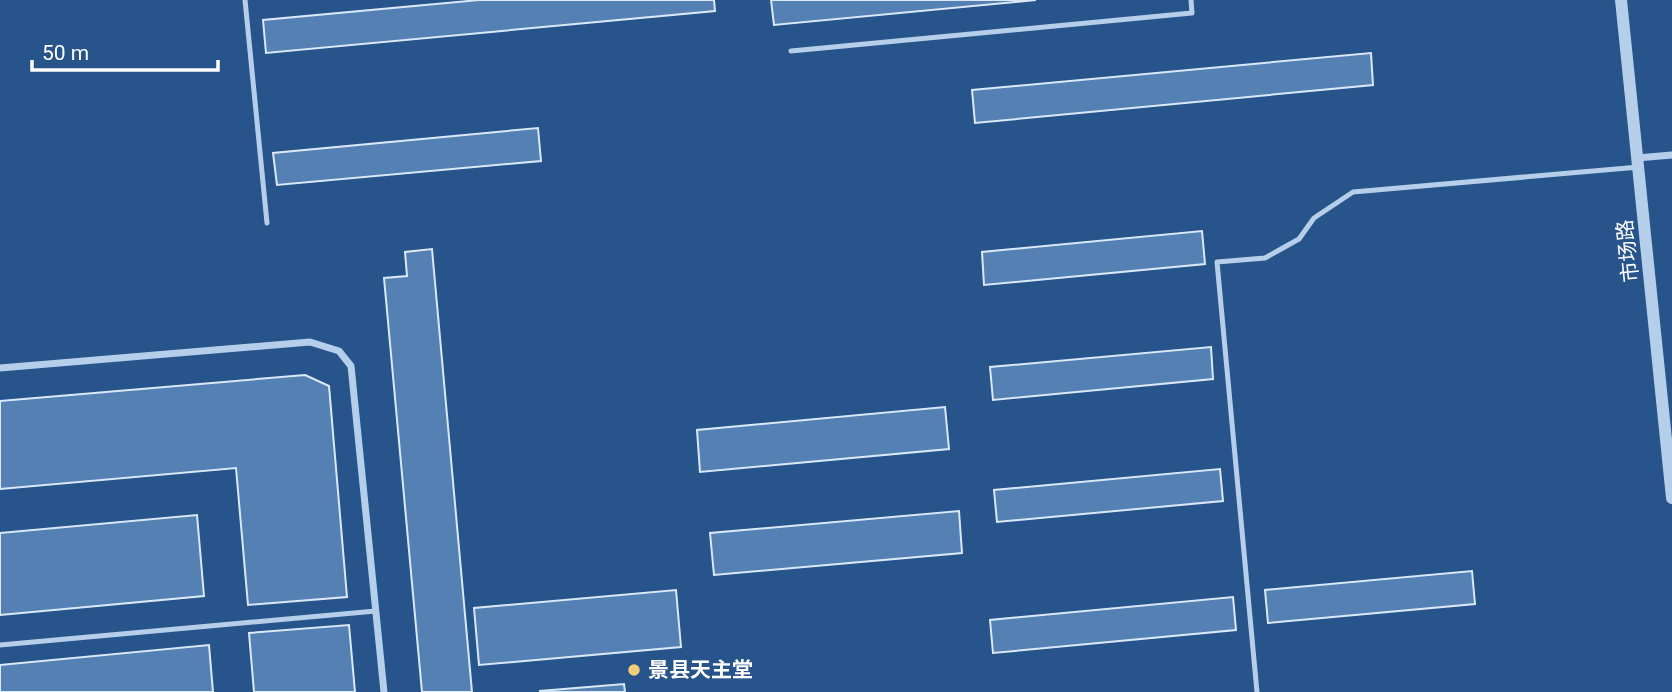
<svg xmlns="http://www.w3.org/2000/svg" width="1672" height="692" viewBox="0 0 1672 692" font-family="Roboto,'Noto Sans SC',sans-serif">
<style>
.building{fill:#5480b3;stroke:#dae8f8;stroke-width:2}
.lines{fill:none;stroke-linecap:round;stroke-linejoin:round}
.service{stroke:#b5ceea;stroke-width:5}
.minor{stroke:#b5ceea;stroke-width:7}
.tertiary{stroke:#b5ceea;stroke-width:12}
.poi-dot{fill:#f2ce7b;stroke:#27548b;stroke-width:2.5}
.labels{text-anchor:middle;stroke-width:6;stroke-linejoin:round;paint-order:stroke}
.street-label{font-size:21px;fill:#fff;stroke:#27548b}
.poi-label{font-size:21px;font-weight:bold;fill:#fff;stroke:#27548b;text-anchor:start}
</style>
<rect width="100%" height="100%" fill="#27548b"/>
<path class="building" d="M479,0H714L715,11L266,53L263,20Z
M771,0H1036L774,25Z
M1371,53L1373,85L975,123L972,90Z
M538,128L541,161L277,185L273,153Z
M1202,231L1205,264L984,285L982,252Z
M432,249L472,692H422L384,278L407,276L405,252Z
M1211,347L1213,379L993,400L990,367Z
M305,375L329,386L347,597L248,605L236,468L0,489V401Z
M945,407L949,449L700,472L697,430Z
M1220,469L1223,501L997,522L994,490Z
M959,511L962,553L714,575L710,533Z
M197,515L204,596L0,615V533Z
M1472,571L1475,604L1268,623L1265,590Z
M676,590L681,647L479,665L474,608Z
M1233,597L1236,630L993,653L990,620Z
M349,625L355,692H254L249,633Z
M209,645L213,692H0V665Z
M624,684L625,692H540V691Z"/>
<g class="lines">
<path class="service" d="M245,0L267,223
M791,51L1192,13L1191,0
M0,645L376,611
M1257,692L1217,262L1265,258L1299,239L1314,218L1353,192L1639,167"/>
<path class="minor" d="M1637,158L1672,155
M0,368L310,342L339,351L351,366L384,692"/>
<path class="tertiary" d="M1621,0L1672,498"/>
</g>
<circle class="poi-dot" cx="634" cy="670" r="7"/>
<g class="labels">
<g class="street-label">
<text transform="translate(1628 251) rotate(-96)" y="7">市场路</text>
</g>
<g class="poi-label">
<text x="648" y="677">景县天主堂</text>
</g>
</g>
<path d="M32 60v10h186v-10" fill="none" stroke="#ffffff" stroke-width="3.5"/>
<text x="42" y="60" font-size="21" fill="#ffffff" stroke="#27548b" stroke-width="5" paint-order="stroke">50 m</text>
</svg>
